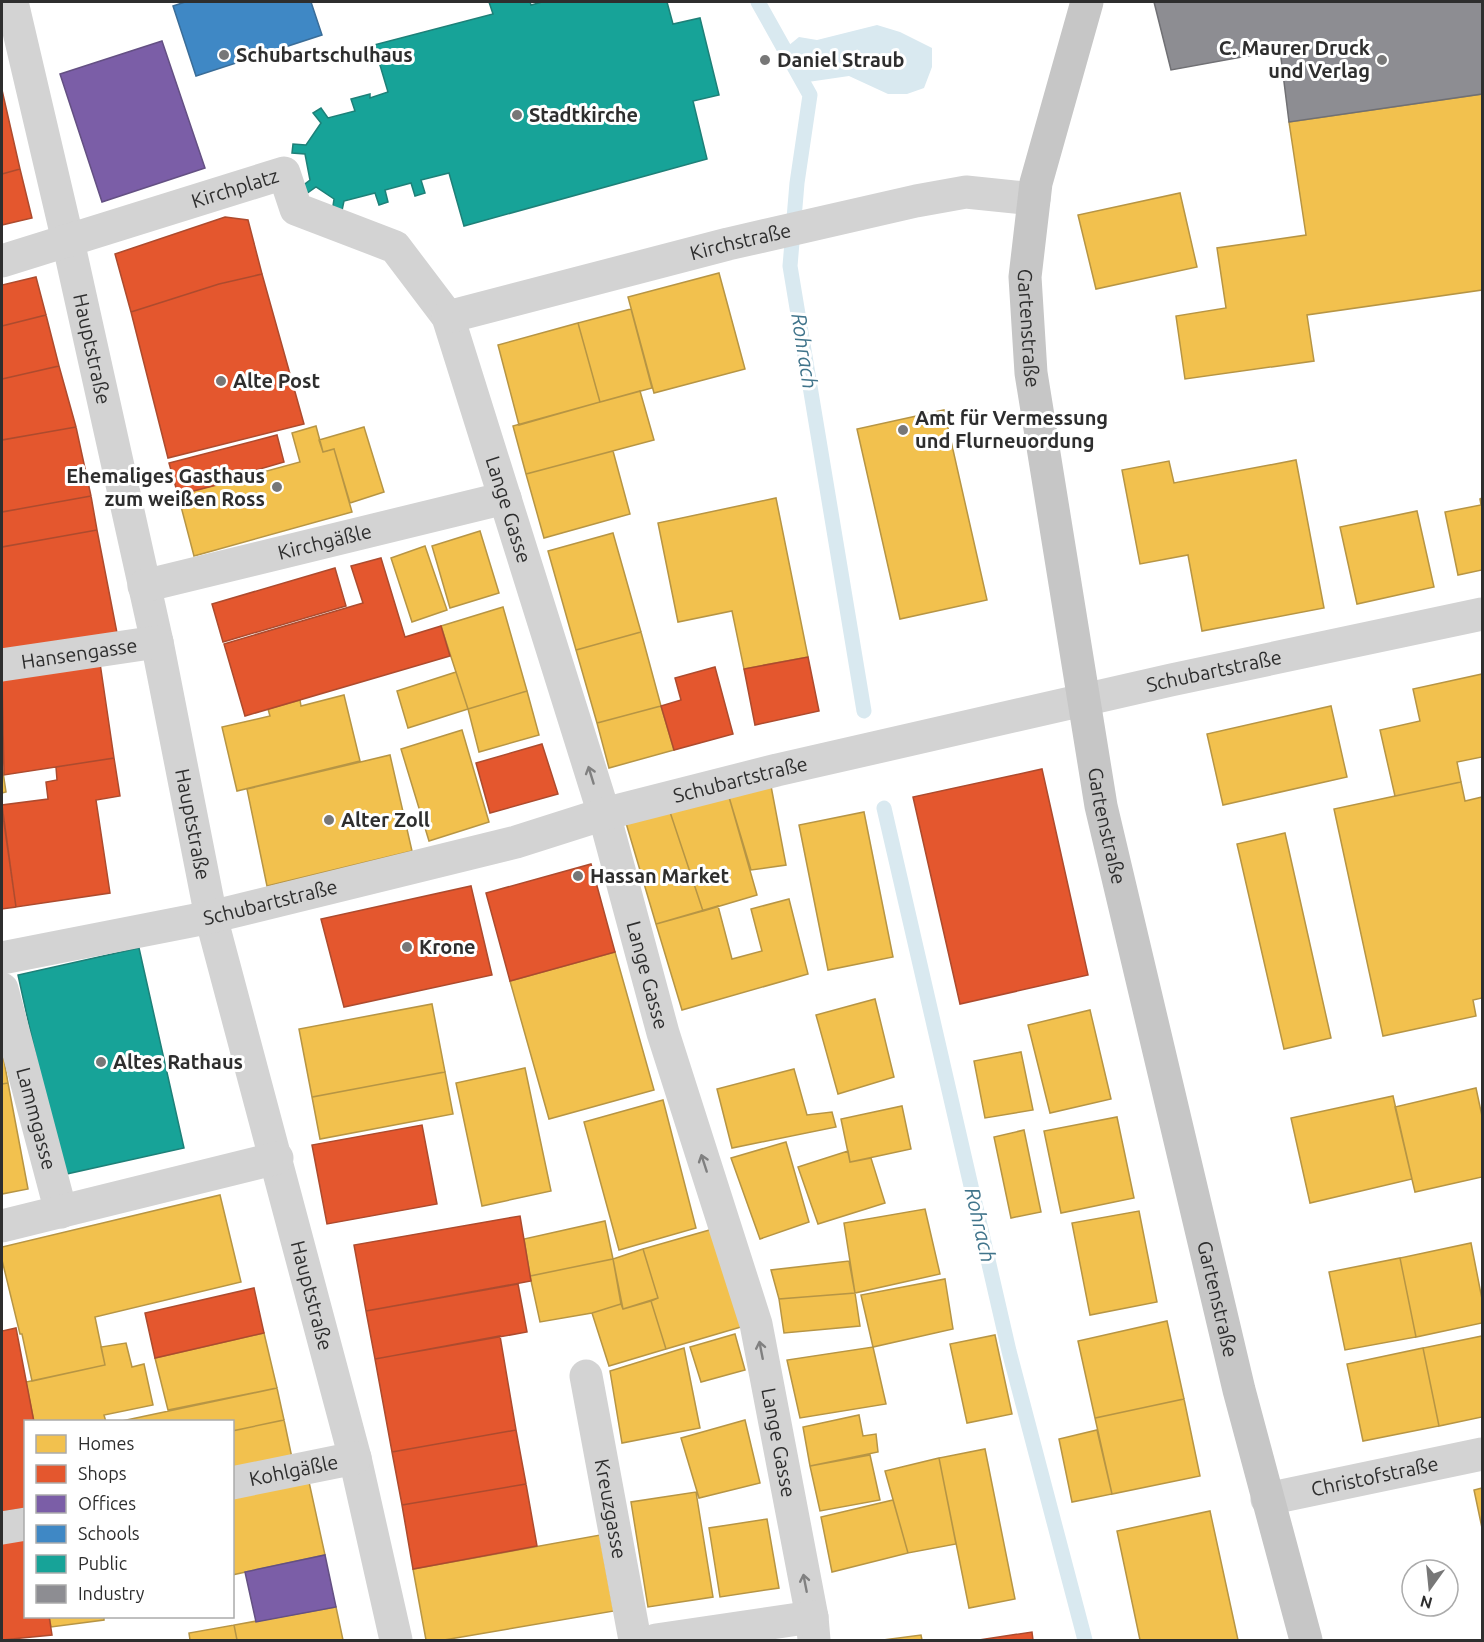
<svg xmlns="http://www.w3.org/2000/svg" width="1484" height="1642" viewBox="0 0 1484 1642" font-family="Ubuntu,sans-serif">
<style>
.water{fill:#d9e9f0}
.homes{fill:#f2c14e;stroke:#b79544;stroke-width:1.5}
.shops{fill:#e4572e;stroke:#ad4b2e;stroke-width:1.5}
.offices{fill:#7b5ea7;stroke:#645083;stroke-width:1.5}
.schools{fill:#3f88c5;stroke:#3a6d98;stroke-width:1.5}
.public{fill:#17a398;stroke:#1e8078;stroke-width:1.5}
.industry{fill:#8d8d92;stroke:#707074;stroke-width:1.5}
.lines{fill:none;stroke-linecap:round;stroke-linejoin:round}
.stream{stroke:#d9e9f0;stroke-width:15}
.street{stroke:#d3d3d3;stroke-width:33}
.primary{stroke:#c6c6c6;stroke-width:33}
.oneway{stroke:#808080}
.poi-dot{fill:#777;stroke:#fff;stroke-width:2}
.labels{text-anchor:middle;stroke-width:6;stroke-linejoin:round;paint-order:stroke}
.poi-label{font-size:20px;font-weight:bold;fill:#2e2e2e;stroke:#fff;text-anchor:start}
.street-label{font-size:20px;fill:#2e2e2e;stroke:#fff}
.water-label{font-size:21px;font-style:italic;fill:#40748b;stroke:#fff}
</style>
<rect width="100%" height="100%" fill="#fff"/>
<path class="water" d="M877,25L900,32L932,48V67L924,88L907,94H888L849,76L801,83L788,65L784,54L788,46L799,37L817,40Z"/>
<path class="homes" d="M1482,94V290L1307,315L1314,361L1185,379L1176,316L1226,308L1217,248L1306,235L1289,122Z
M1180,193L1197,267L1096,289L1078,215Z
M719,273L745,369L654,393L628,297Z
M631,309L652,388L600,402L578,323Z
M578,323L600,402L519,425L498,345Z
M640,391L654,440L526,474L513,426Z
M944,410L987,600L900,619L857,429Z
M316,426L323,452L334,449L352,512L194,556L178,495L300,462L292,433Z
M364,427L384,492L350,503L334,449L323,452L319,440Z
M613,451L630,514L544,538L526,474Z
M1296,460L1324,608L1202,631L1188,555L1140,564L1122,470L1169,461L1174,483Z
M776,498L808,657L744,669L732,611L678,622L658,523Z
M1482,498V570L1458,575L1445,512L1481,505L1480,499Z
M1417,511L1434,587L1357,604L1340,527Z
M480,531L499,593L450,608L432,546Z
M613,533L641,632L576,650L548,551Z
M425,546L447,610L412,622L391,558Z
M503,607L527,691L468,709L441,626Z
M641,632L661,706L597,723L576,650Z
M456,672L468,709L408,728L397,691Z
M1482,674V757L1457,762L1461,782L1395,796L1380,730L1420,721L1413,689Z
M527,691L539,735L479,752L468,709Z
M344,695L360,761L237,791L222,727L270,716L268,709L300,700L301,706Z
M661,706L674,750L609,768L597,723Z
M1331,706L1347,777L1223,805L1207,734Z
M462,730L489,822L429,841L401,749Z
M390,755L412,851L267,886L247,789Z
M2,765L6,792L2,793Z
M1461,782L1465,801L1482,797V998L1473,1000L1476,1016L1383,1036L1334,809Z
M771,786L786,865L751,870L729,797Z
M729,797L757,895L703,911L670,812Z
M670,812L703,911L656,924L626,823Z
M864,812L893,957L828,970L799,825Z
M1285,833L1331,1038L1284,1049L1237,844Z
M789,899L808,974L682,1010L656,924L718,906L732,959L762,951L751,909Z
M615,952L654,1090L549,1119L510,981Z
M875,999L894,1077L838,1094L816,1015Z
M432,1004L445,1072L312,1097L299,1029Z
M1090,1010L1111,1099L1050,1113L1028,1025Z
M2,1049L8,1083L2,1084Z
M1021,1052L1033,1110L985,1118L974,1061Z
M525,1068L551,1191L482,1206L456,1083Z
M794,1069L807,1115L832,1112L836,1127L732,1148L717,1089Z
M445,1072L453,1114L320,1139L312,1097Z
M8,1083L28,1189L2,1194V1084Z
M1476,1088L1482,1116V1177L1415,1192L1395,1107Z
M1393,1096L1412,1179L1310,1203L1291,1118Z
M663,1100L696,1228L619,1250L584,1122Z
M902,1106L911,1149L850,1162L841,1119Z
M1117,1117L1134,1198L1061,1213L1044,1131Z
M1024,1130L1041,1212L1011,1218L994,1137Z
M786,1142L809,1222L760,1239L731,1158Z
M848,1151L850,1162L871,1158L885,1203L818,1224L798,1167Z
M220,1195L241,1282L95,1317L105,1365L32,1381L22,1334H20L2,1260V1247Z
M925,1209L940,1274L855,1293L844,1223Z
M1139,1211L1157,1302L1090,1315L1072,1223Z
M605,1221L613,1259L530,1276L524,1239Z
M713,1229L741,1327L666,1349L651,1301L658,1298L643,1249Z
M1471,1243L1482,1299V1323L1416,1337L1400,1258Z
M643,1249L658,1298L623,1309L613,1259Z
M1400,1258L1416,1337L1345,1350L1329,1272Z
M613,1259L621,1304L592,1313L540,1322L530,1276Z
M849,1261L855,1293L779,1299L771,1270Z
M945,1279L953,1329L873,1347L861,1295Z
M855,1293L860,1326L784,1333L779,1299Z
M651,1301L666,1349L609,1366L592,1313L621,1304L623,1309Z
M1167,1321L1184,1399L1095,1418L1078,1341Z
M264,1333L277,1388L168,1410L155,1358Z
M735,1334L745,1370L701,1382L690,1347Z
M995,1335L1012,1414L967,1423L950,1344Z
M1482,1336V1417L1439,1426L1423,1348Z
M126,1343L132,1367L144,1364L153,1405L104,1415L106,1422H34L26,1382L105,1365L101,1347Z
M873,1347L886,1404L800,1418L787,1360Z
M684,1348L700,1428L622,1443L610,1371Z
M1423,1348L1439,1426L1363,1441L1347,1364Z
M277,1388L284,1420L232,1431V1422H117Z
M1184,1399L1200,1476L1112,1494L1095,1418Z
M859,1415L863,1436L876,1434L878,1452L810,1466L803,1427Z
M284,1420L292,1458L232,1470V1431Z
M745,1420L760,1483L699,1498L681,1438Z
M1097,1430L1112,1494L1072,1502L1059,1439Z
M985,1449L1015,1599L969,1608L939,1458Z
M870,1455L880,1500L820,1511L810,1466Z
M939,1458L956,1544L908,1553L885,1471Z
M309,1482L325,1555L232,1575V1498Z
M1482,1488V1528L1474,1490Z
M696,1492L713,1597L648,1607L631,1502Z
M893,1500L908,1553L832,1572L821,1517Z
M1210,1511L1238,1640H1140L1117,1531Z
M767,1519L779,1588L720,1597L709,1528Z
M600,1535L614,1611L444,1640H426L413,1569Z
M336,1607L343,1640H237L234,1625Z
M49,1616H104V1620L51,1627Z
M234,1625L237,1640H190L189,1633Z
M921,1635L922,1640H883Z"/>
<path class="shops" d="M2,90L20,169L2,174Z
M20,169L32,218L2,225V174Z
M225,217L248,220L262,274L219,284L131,312L115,254Z
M262,274L304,424L168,458L131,312L219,284Z
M36,277L46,315L2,326V285Z
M46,315L59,366L2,379V326Z
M59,366L76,427L2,440V379Z
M76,427L91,496L2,512V440Z
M277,435L284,462L239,475L240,479L178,495L169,463Z
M91,496L97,530L2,547V512Z
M97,530L117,633L2,653V547Z
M381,558L405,637L441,626L450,656L245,716L224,644L363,603L351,566Z
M335,568L346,606L223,642L212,604Z
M808,657L819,711L755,725L744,669Z
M100,663L114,758L4,775L2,677Z
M715,667L733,734L674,750L661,706L681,700L675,678Z
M542,744L558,794L490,813L476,763Z
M114,758L120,796L96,800L110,893L16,907L2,805L48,799L46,782L57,780L56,767Z
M1042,769L1088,975L960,1004L913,797Z
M2,809L16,907L2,909Z
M591,864L615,952L510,981L486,893Z
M471,886L492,975L344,1007L321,919Z
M422,1125L437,1204L327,1224L312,1145Z
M520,1216L531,1281L366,1311L354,1245Z
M518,1284L527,1332L375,1359L366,1311Z
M254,1288L264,1333L155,1358L145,1313Z
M16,1328L34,1422H26V1508L2,1512V1331Z
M500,1336L516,1430L392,1452L375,1359Z
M516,1430L526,1484L402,1505L392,1452Z
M526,1484L537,1546L413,1569L402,1505Z
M26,1536V1616H49L52,1635L2,1640V1539Z
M1032,1632L1033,1640H979Z"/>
<path class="offices" d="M162,41L205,168L102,202L60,74Z
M325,1555L336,1607L256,1622L245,1572Z"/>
<path class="schools" d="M185,2H311L322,35L196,76L173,6Z"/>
<path class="public" d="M489,2H530L531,5L542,2H667L673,24L700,18L719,95L693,101L707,159L464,226L449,173L421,180L425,193L415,196L411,183L385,190L388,202L379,205L375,193L344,201L341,215L332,213L334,199L316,187L306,194L301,187L310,180L305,154L292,153L293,144L306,145L321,123L313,113L321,108L328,118L355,111L351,99L370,94V98L388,92L374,45L493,14Z
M139,948L184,1148L62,1175L18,975Z"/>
<path class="industry" d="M1154,2H1482V94L1289,122L1280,50L1171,70Z"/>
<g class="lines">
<path class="stream" d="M758,2L810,95L797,183L790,266L864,711
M884,808L1009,1351L1085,1640"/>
<g class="street">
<path id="s1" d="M12,2L68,241L157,642L211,917L355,1458L396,1640"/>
<path id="s2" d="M2,261L284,173L296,209L395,247L448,317L604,814L663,1033L756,1324L812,1617L814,1640"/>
<path id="s3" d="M448,317L728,244L916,201L966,192L1034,199"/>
<path id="s4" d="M144,586L505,498"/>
<path id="s5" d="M2,665L157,642"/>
<path id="s6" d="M2,958L211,917L516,842L604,814L777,770L1171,680L1482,614"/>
<path id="s7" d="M2,989L61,1212"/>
<path d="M2,1226L277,1158"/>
<path id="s8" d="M586,1376L635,1640"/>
<path id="s9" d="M232,1483L355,1458"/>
<path id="s10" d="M1267,1499L1482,1454"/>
<path d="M2,1528L26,1524"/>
<path d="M656,1640L812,1617"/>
</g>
<path class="primary" id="s11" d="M1087,2L1036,183L1025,277L1031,373L1101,806L1239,1390L1306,1640"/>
</g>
<defs><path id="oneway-shaft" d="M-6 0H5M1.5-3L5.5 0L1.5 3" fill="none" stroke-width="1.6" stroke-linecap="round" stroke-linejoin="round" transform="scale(1.5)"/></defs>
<g class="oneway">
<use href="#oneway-shaft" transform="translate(591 775) rotate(-107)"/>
<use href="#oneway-shaft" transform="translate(704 1163) rotate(-108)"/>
<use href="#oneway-shaft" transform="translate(761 1350) rotate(-101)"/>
<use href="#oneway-shaft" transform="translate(805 1583) rotate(-101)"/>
</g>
<g class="poi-dot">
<circle cx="224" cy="55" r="6"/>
<circle cx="765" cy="60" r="6"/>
<circle cx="1382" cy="60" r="6"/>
<circle cx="517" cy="115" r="6"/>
<circle cx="221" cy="381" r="6"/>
<circle cx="903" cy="430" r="6"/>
<circle cx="277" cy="487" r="6"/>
<circle cx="329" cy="820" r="6"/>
<circle cx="578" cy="876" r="6"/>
<circle cx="407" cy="947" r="6"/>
<circle cx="101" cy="1062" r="6"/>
</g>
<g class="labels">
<g class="poi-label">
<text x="1370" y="55" text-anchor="end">C. Maurer Druck<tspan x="1370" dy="23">und Verlag</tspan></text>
<text x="236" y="62">Schubartschulhaus</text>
<text x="777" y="67">Daniel Straub</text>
<text x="529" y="122">Stadtkirche</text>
<text x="233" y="388">Alte Post</text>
<text x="915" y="425">Amt für Vermessung<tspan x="915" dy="23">und Flurneuordung</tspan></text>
<text x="265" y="483" text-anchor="end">Ehemaliges Gasthaus<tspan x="265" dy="23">zum weißen Ross</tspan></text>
<text x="341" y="827">Alter Zoll</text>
<text x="590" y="883">Hassan Market</text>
<text x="419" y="954">Krone</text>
<text x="113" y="1069">Altes Rathaus</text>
</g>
<g class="street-label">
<text dy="7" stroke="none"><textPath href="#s2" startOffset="244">Kirchplatz</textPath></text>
<text dy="7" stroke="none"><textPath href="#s3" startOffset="302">Kirchstraße</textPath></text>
<text dy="7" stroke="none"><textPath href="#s11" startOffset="334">Gartenstraße</textPath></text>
<text dy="7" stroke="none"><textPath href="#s1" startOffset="356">Hauptstraße</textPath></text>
<text dy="7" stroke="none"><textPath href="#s2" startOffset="729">Lange Gasse</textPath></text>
<text dy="7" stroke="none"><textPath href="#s4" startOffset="186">Kirchgäßle</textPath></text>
<text dy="7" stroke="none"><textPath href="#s5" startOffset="78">Hansengasse</textPath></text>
<text dy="7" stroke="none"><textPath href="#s6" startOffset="1246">Schubartstraße</textPath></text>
<text dy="7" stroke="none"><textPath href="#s6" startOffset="760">Schubartstraße</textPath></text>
<text dy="7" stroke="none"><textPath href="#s1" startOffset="842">Hauptstraße</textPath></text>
<text dy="7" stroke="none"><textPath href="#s11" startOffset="838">Gartenstraße</textPath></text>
<text dy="7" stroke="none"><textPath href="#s6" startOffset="274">Schubartstraße</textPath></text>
<text dy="7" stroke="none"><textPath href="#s2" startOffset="1215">Lange Gasse</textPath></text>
<text dy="7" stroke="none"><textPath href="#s7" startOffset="134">Lammgasse</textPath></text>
<text dy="7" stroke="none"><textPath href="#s1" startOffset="1328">Hauptstraße</textPath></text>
<text dy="7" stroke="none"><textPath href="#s11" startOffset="1324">Gartenstraße</textPath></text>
<text dy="7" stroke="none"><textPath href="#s2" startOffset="1701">Lange Gasse</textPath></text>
<text dy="7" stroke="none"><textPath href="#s9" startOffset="63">Kohlgäßle</textPath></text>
<text dy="7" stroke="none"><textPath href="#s10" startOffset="110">Christofstraße</textPath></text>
<text dy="7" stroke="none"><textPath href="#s8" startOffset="135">Kreuzgasse</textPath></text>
</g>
<g class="water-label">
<text transform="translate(804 351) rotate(81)" y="7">Rohrach</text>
<text transform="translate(980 1225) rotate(77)" y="7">Rohrach</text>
</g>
</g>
<rect width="1484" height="1642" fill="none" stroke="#2e2e2e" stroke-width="6"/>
<rect x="24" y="1420" width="210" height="198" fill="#ffffff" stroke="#ababab" stroke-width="1.5"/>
<rect x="36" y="1435" width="30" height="18" fill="#f2c14e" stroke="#ababab" stroke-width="1.5"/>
<text x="78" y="1450" font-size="18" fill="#2e2e2e">Homes</text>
<rect x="36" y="1465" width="30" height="18" fill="#e4572e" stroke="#ababab" stroke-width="1.5"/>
<text x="78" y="1480" font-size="18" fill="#2e2e2e">Shops</text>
<rect x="36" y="1495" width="30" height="18" fill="#7b5ea7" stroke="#ababab" stroke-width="1.5"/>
<text x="78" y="1510" font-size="18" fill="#2e2e2e">Offices</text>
<rect x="36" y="1525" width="30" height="18" fill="#3f88c5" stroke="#ababab" stroke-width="1.5"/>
<text x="78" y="1540" font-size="18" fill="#2e2e2e">Schools</text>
<rect x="36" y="1555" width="30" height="18" fill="#17a398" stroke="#ababab" stroke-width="1.5"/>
<text x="78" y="1570" font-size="18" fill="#2e2e2e">Public</text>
<rect x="36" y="1585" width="30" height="18" fill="#8d8d92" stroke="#ababab" stroke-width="1.5"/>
<text x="78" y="1600" font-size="18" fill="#2e2e2e">Industry</text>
<g transform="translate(1430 1588) rotate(195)"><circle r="28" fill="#ffffff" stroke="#ababab" stroke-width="1.5"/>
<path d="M0-4.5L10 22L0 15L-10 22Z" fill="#777777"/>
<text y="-9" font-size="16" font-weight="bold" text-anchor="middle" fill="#2e2e2e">N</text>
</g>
</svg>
